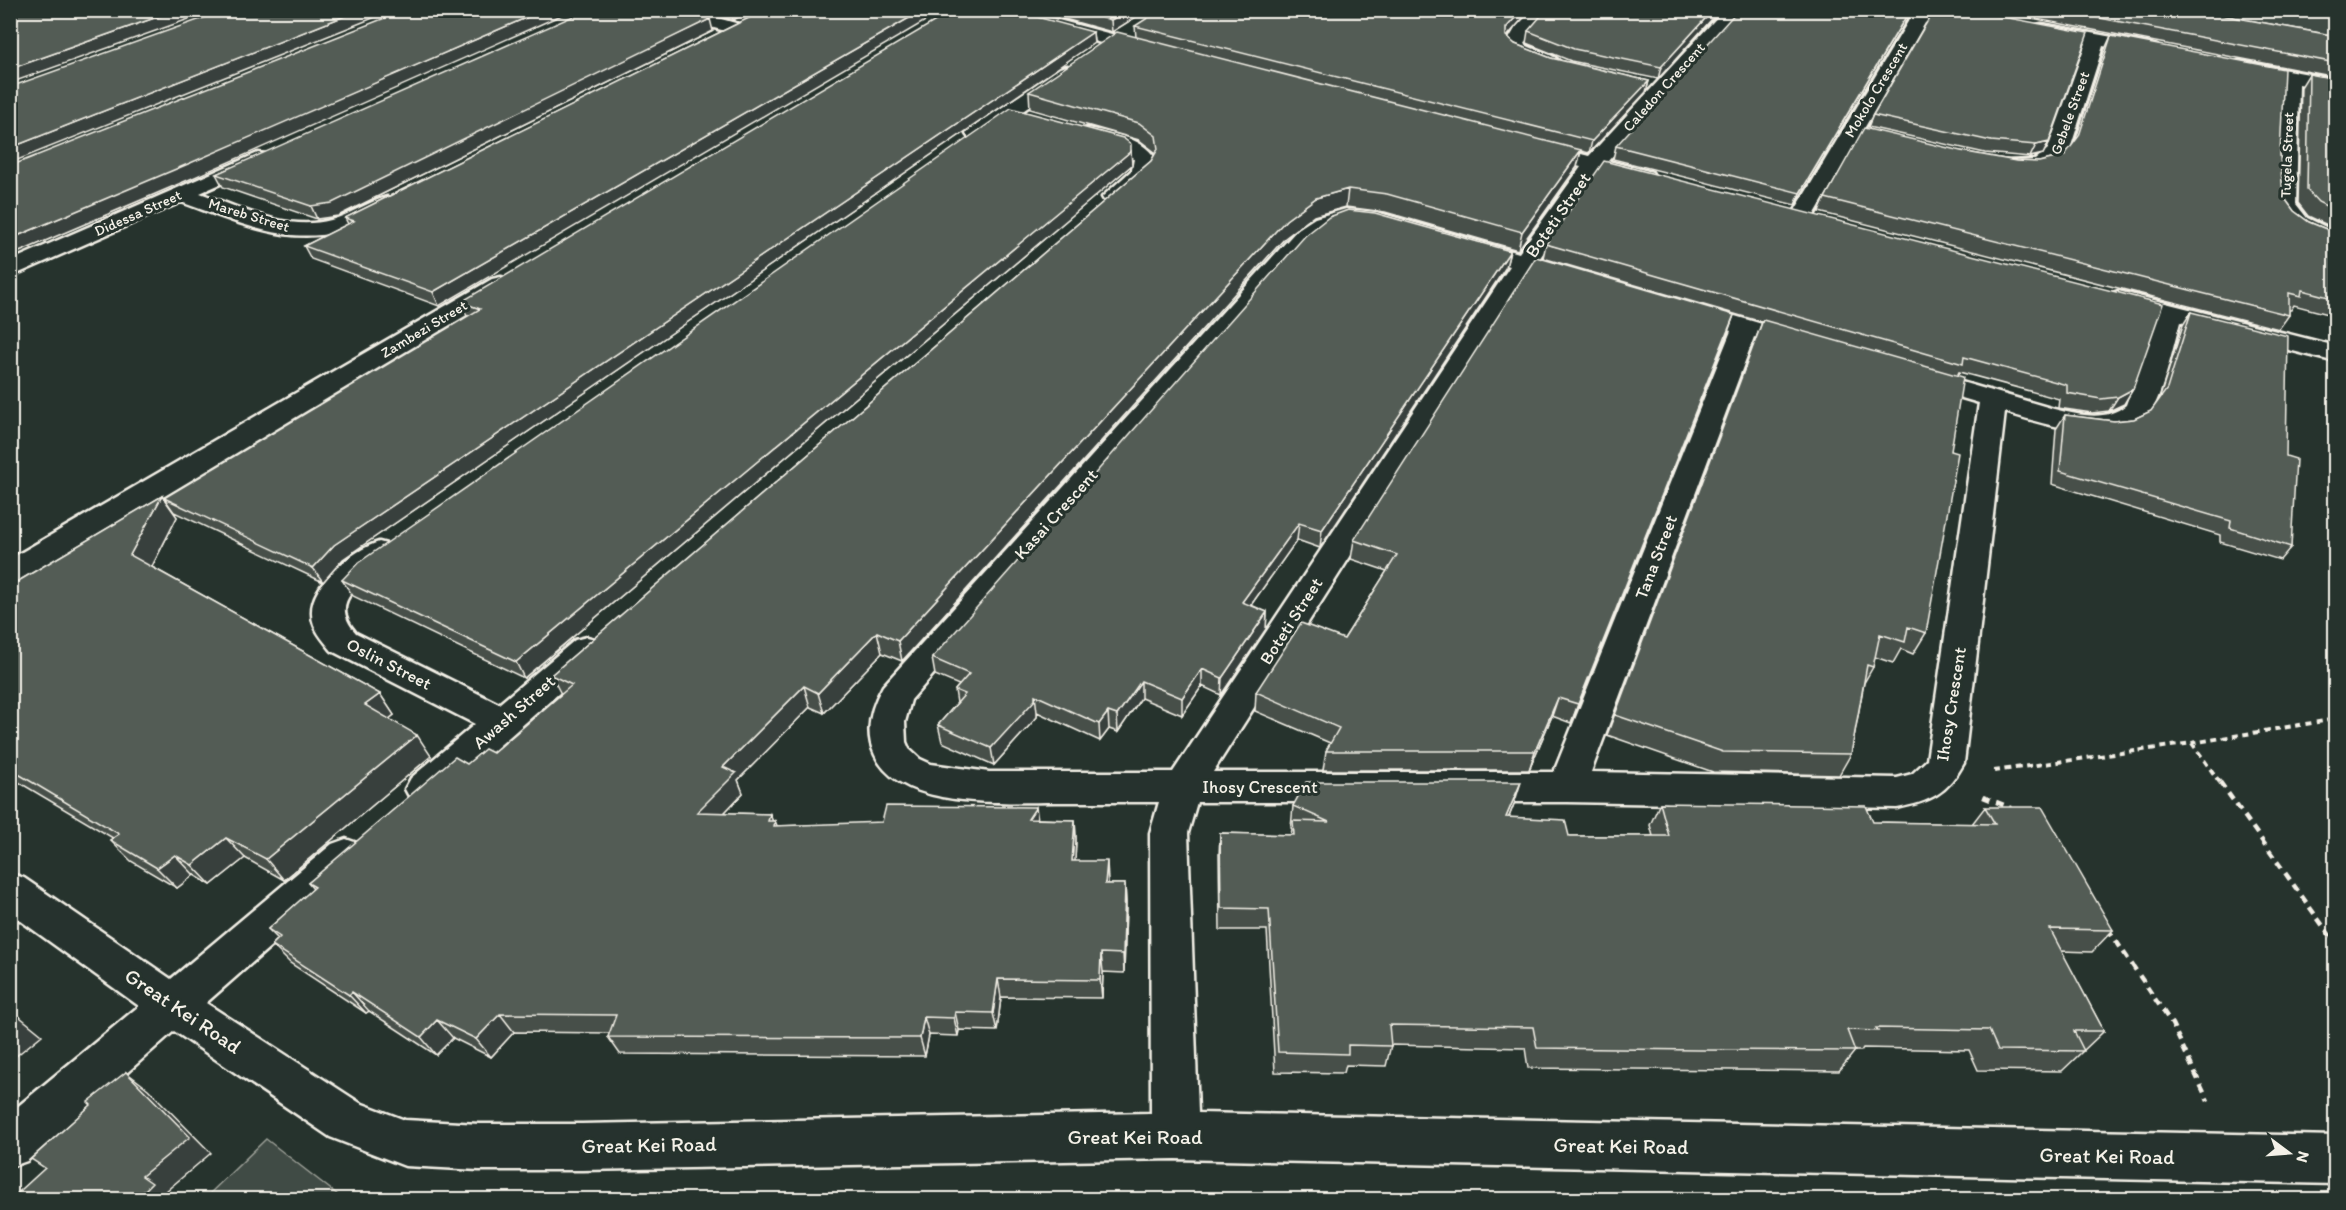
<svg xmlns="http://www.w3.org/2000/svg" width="2346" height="1210" viewBox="0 0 2346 1210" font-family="Itim,sans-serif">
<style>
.green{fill:#414b45;stroke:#9a9e96;stroke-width:1.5}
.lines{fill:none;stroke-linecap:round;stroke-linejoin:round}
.minor-casing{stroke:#f4f1e8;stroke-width:5}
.path-far1{stroke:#f4f1e8;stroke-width:4;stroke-dasharray:6 4.5;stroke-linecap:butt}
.path{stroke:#f4f1e8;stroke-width:4.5;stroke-dasharray:8 6;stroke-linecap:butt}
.minor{fill:#26332d;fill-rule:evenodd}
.wall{fill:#474f49;stroke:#f4f1e8;stroke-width:1.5}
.shaded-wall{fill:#39403c;stroke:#f4f1e8;stroke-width:1.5}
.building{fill:#525c55;stroke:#f4f1e8;stroke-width:1.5}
.labels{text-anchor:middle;stroke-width:6;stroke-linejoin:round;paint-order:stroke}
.far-street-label{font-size:15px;fill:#f4f1e8;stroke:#26332d}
.street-label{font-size:18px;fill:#f4f1e8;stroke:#26332d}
.near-street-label{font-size:21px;fill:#f4f1e8;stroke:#26332d}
</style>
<rect width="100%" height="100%" fill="#26332d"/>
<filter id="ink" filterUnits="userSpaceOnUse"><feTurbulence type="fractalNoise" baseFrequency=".0167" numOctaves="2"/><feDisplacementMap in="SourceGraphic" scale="12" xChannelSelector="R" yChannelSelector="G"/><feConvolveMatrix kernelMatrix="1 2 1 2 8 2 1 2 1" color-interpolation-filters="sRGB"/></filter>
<g filter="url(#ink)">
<path class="green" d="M2122,11H2335V49Z
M266,1139L343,1199H204Z"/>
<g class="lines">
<defs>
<path id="minor" d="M659,10H689L739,24L742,28L739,32L733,33L661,14Z
M990,10H1020L1157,46L1159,50L1157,54L1150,56L992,14Z
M1533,10H1552L1529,35L1524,44C1534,51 1553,53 1560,62L1558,66C1542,70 1514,60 1505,46L1516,27Z
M1724,10H1742L1608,161L1652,172L1655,177L1652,182L1644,184L1599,172L1539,259L2054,409C2079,415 2106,422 2126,405L2157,316L2109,304L2105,299L2109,294L2118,291L2336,346V362L2180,322C2173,347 2164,389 2152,410C2129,452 2040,423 2005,412L1964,763C1947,794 1931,801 1897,808L1567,802H1197L1188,833L1198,1113L2336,1136V1184L1175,1159L582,1170H479L405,1166L330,1137L174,1031L27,1161L10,1167V1113L139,1006L10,913V873L24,878L171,979L332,844L346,839L360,844L366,856L360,868L206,1003L360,1103L405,1120L479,1124H582L1151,1113L1150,833L1159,802C1124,802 1089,802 1055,802C1004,802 900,810 875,755C864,732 871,707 883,686L1298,229L1315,218L1346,209L1376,212L1519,253L1581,167L1529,154L1526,149L1529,144L1537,143L1589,156ZM1346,223L1374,226L1510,266L1173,772H989L931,764L920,759L909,749L906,742L905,722L911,700L1302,250L1326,231ZM1531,272L1731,331L1554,772H1213ZM1754,337L1979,403L1927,760L1912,774L1897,778L1591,772Z
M1926,10H1970L1983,13L1986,17L1983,21C1964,26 1944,13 1925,23L1813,217L1810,222L1802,224L1794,222L1791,217L1909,20L1912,16Z
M2042,24L2150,44L2157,46L2159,50L2157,54L2150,56L2103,46L2070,149C2054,174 2033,178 2005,171L2002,166L2005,161L2035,160L2048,149L2086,43L2036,33L2033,29L2036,25Z
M2239,61L2336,79V91L2299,84L2296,204L2307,218L2336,232V247C2309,240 2285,231 2274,204L2279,80L2232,71L2229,67L2232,63Z
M1067,66L1074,68L1077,72L1074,76L983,138L976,140L969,138L966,134L969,130L1060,68Z
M1088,128C1114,134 1140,136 1156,159L1150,177L1121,202L1113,204L1105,202L1102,197L1132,170L1134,159L1120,149L1081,138L1078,134L1081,130Z
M258,153L266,154L269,159L266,164L200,193C241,208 286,232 331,220C350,215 367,202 387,197L395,199L398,204C392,213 377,218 367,223C298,252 246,225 181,202L10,277V261Z
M501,277L510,279L513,284L510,289L21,582L10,585V559L492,279Z
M379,542L390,545L395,553C378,580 321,593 356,633L499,704L575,640L587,637L599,640L604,649L599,658L437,800L424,804L411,800L405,789L411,778L475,724L332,651C323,640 312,628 312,614C310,584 353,550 379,542Z"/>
</defs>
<use href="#minor" class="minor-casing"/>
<path class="path-far1" d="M2192,743L2221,784
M1994,771L2192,743L2336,719"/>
<path class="path" d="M2220,782L2336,944
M1983,797L2012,808
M2108,929L2172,1024L2208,1101"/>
<use href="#minor" class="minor"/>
</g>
<path class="wall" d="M699,10H751L733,20Z
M765,10L439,306L311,259L304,246L348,224L345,218Z
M1032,10H1147L1112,32Z
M1530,10L1506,37L1515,44L1551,58L1649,81L1646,92L1589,153L1581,151L1577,167L1518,250L1385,212L1346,207L1314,216L1285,238L902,661L882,653L824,713L810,707L738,780L743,793L724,813L770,814L772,821H775L777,826L1038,819L1075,820L1076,839L1075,861L1108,881V884H1125L1126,903L1124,973L1103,972L1102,998L1001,997L997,1031L959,1030L958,1036L929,1035L925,1056L620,1054L608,1037L610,1033L514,1032L491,1057L453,1038L436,1055L369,1011L366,1013L290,963L272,945L278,939L268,929L313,889L308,883L467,764L493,753L561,694L551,675L1151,161L1156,153L1139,140L1030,109L1029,92L1136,37L1135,26Z
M1720,10L1658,79L1571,61L1526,43L1528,31Z
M1990,10H2194L2336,36V77Z
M1906,21L1795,205L1613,159L1616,146Z
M713,31L338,216L317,219L223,187L216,174Z
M1093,32L1094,43L343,559L323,582L174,512L164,498L468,316H467L461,302Z
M2111,36L2280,155L2283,196L2294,211L2309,222L2336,233V316L2294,305L2291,310H2289V315L2279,329L1819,212L1825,198L1961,151L2016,161L2039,162L2064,156L2075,142L2105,49Z
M2309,74L2336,79V229L2308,216L2298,203L2301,87Z
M1873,115L2049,142L2043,154L2030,157L1985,153L1868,127Z
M1131,151L1132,165L524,678L353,596L342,580Z
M1546,244L2133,389L2124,404L2109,411L2092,413L2058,408L2059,399L1959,372L1957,376L1951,451L1926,633L1913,654L1901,649L1893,663L1875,657L1873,667L1864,683L1851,754L1839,775L1713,772L1607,735L1762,322L1543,258Z
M1510,251L1506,267L1320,548L1297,540L1251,605L1267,612L1266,629L1221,695L1202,686L1182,715L1141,698L1118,732L1109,729L1100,741L1037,712V717L994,765L942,742L938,725L957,703L955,690L959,685L935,675L932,658Z
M2191,312L2286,456L2291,547L2280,560L2220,542V535L2052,484L2056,429L2065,415L2114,421L2134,419L2151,411L2159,400L2183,325Z
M1734,315L1571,723L1552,716L1529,770H1323L1326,751L1330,743L1255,711L1256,692L1344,639L1387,571L1351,559L1354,540Z
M162,496L177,517L152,567L380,694L394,715L389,719L431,756L284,880L245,858L211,885L194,875L177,888L131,861L110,840L113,838L10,777V586Z
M1660,803L1873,822L1972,824L1985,807L2113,930L2092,952L2061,951L2104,1031L2062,1071L1978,1070L1969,1050L1863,1048L1861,1051H1855L1839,1071L1528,1068L1525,1048L1391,1045L1386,1066L1346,1065L1344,1073L1275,1072L1267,930H1220L1219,855L1220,833L1291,835L1292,829L1291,828L1293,806L1514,804L1509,817L1569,836H1653L1650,825Z"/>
<path class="shaded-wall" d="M10,10H20L10,14Z
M177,10H214L10,83V69Z
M360,10H393L10,163V148Z
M544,10H573L195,177L10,256V239Z
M731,10H751L733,20Z
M923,10H944L439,306L433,292Z
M1128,10H1147L1112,32L1111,20Z
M1522,10H1530L1504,40L1506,28Z
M1713,10H1720L1658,79L1661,67Z
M1910,10L1906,21L1795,205L1800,193Z
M710,19L713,31L338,216L317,219L311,206Z
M1093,32L1094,43L343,559L323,582L313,568L334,545Z
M1649,81L1646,92L1589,153L1592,141Z
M2049,142L2043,154L2030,157L2036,145Z
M1581,150L1577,167L1518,250L1522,232Z
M1131,151L1132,165L524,678L516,662Z
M1348,189L1346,207L1314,216L1285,238L902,661L898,641L1286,220L1316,198Z
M1510,251L1506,267L1320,548L1322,530Z
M1734,315L1728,332L1571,723L1578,704Z
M2133,389L2124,404L2109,411L2118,397Z
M162,496L177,517L147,576L130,555Z
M1299,523L1297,540L1241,619L1242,602Z
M1267,612L1266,629L1221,695L1222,678Z
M877,632L882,653L824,713L818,693Z
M1202,669V686L1182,715V698Z
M1141,681V698L1118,732L1117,715Z
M804,686L810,707L738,780L743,793L706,832L697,812L723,767Z
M380,694L394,715L380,726L365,705Z
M1035,695L1037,712V717L994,765L991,748Z
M1558,698L1552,716L1529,770L1535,751Z
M1108,712L1109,729L1100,741L1099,724Z
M417,735L431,756L284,880L266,859Z
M1521,782L1514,804L1500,839L1506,817Z
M1036,807L1039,827L1028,819Z
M770,814L774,825L775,821L783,840L768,821Z
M1075,820L1076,839L1074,881L1072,861Z
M226,838L245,858L211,885L192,865Z
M175,855L194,875L177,888L157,868Z
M1107,861L1108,881L1107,903L1105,884Z
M1125,884L1126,903L1124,973L1123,954Z
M1101,953L1103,972L1102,998L1100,980Z
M998,979L1001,997L997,1031L993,1013Z
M352,992L369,1011L366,1013L349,995Z
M10,1009L42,1035L10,1061Z
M955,1012L959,1030L958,1036L954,1018Z
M500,1014L514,1032L491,1057L476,1039Z
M924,1017L929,1035L925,1056L920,1038Z
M437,1020L453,1038L436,1055L421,1037Z
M126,1072L148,1089L211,1153L165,1192L174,1199L173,1200H135L142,1176Z"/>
<path class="building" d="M28,10H177L10,69V16Z
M226,10H360L10,148V87Z
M405,10H544L188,164L10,239V166Z
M587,10H677L710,19L332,203L311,206L216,174Z
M765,10H923L433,292L304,246L354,221L345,218Z
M954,10H1011L1093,32L334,545L313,568L164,498L480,309L461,302Z
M1073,10H1128L1111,20Z
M1160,10H1522L1506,28V36L1515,44L1551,58L1649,81L1592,141L1135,26Z
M1546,10H1713L1661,67L1574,49L1528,31Z
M1738,10H1910L1800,193L1616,146Z
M1941,10L1972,11L2088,33L2049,142L2036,145L1991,141L1873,115L1931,15Z
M2058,10H2194L2336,36V63Z
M1117,32L1581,150L1522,232L1387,194L1348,189L1316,198L1286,220L898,641L877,632L818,693L804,686L723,767L736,773L697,812L770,814L768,821H775L774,826L882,822L886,806L1036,807L1028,819L1075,820L1072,861H1107L1105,884H1125L1123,954L1101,953L1100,980L998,979L993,1013L955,1012L954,1018L924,1017L920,1038L608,1037L616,1015L500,1014L476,1039L437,1020L421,1037L352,992L349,995L272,945L280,937L268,929L315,887L308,883L455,757L467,764L485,749L493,753L572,685L551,675L1151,161L1158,149L1156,136L1139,123L1029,92Z
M2111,36L2284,69L2280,155L2283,196L2294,211L2309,222L2336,233V299L2302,290L2301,296L2289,293V315L1825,198L1864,128L1961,151L2016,161L2039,162L2064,156L2079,136Z
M2309,74L2336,79V211L2318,202L2307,190Z
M1011,108L1123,138L1131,144V151L516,662L342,580L358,563Z
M1604,161L2163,304L2133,389L2118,397L2101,399L2067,393V385L1964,357L1963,364L1546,244Z
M1348,210L1375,213L1510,251L1322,530L1299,523L1242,602L1267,612L1222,678L1202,669L1182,698L1141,681L1117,715L1108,712L1099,724L1035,695V700L991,748L938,725L965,694L955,690L969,674L932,658L1305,236L1329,217Z
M1536,257L1734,315L1578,704L1558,698L1535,751H1326L1339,728L1256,692L1301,623L1344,639L1397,555L1354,540Z
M2191,312L2288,336L2286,456L2296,459L2291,547L2230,528L2231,521L2060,471L2065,415L2114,421L2134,419L2151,411L2167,389Z
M1763,320L1963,377L1951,451L1958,453L1926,633L1908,627L1905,642L1880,634L1873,667L1867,665L1851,754L1723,752L1615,715Z
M162,496L130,555L380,694L365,705L417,735L266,859L226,838L192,865L175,855L157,868L110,840L119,834L10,769V586Z
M1306,782H1521L1506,817L1565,820L1569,836H1669L1660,803L1866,806L1873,822L1995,824L1985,807H2042L2113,930L2050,929L2104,1031H2074L2084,1051L1998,1050L1989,1030L1876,1028L1878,1031L1847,1030L1855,1051L1697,1050L1537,1048L1533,1027L1389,1025L1391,1046L1348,1045V1054L1278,1052L1269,909L1221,908L1220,833L1294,835L1293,821L1329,822L1293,806Z
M126,1072L190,1137L142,1176L152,1183L135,1200H10L45,1168L31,1159L91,1105L88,1102Z"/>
</g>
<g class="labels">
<g class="far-street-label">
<text transform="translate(1664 87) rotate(-48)" y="5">Caledon Crescent</text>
<text transform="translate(1876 90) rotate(-59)" y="5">Mokolo Crescent</text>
<text transform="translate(2070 113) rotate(-70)" y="5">Gebele Street</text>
<text transform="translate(2287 155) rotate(-88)" y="5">Tugela Street</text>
<text transform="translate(138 213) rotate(-24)" y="5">Didessa Street</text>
<text transform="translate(249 215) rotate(17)" y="5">Mareb Street</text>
<text transform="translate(424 329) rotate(-31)" y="5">Zambezi Street</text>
</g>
<g class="street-label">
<text transform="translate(1558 215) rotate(-55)" y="6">Boteti Street</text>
<text transform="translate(1056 514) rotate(-48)" y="6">Kasai Crescent</text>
<text transform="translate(1656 557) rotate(-69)" y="6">Tana Street</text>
<text transform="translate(1291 621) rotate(-57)" y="6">Boteti Street</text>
<text transform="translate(389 664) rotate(27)" y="6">Oslin Street</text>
<text transform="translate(1951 704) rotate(-81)" y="6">Ihosy Crescent</text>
<text transform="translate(514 712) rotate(-41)" y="6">Awash Street</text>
<text x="1260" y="793">Ihosy Crescent</text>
</g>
<g class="near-street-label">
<text transform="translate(183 1011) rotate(34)" y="7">Great Kei Road</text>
<text x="1135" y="1144">Great Kei Road</text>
<text transform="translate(649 1145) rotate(-1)" y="7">Great Kei Road</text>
<text transform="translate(1621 1146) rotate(1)" y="7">Great Kei Road</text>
<text transform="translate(2107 1156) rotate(1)" y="7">Great Kei Road</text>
</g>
</g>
<rect width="2346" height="1210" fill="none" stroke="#26332d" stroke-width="36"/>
<rect x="18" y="18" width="2310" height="1174" fill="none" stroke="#f4f1e8" stroke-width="2" filter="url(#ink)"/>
<g transform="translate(2289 1153) rotate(106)" stroke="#26332d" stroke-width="4.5" paint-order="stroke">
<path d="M0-4.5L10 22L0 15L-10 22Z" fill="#f4f1e8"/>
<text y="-9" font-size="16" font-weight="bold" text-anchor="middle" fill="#f4f1e8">N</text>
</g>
</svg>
